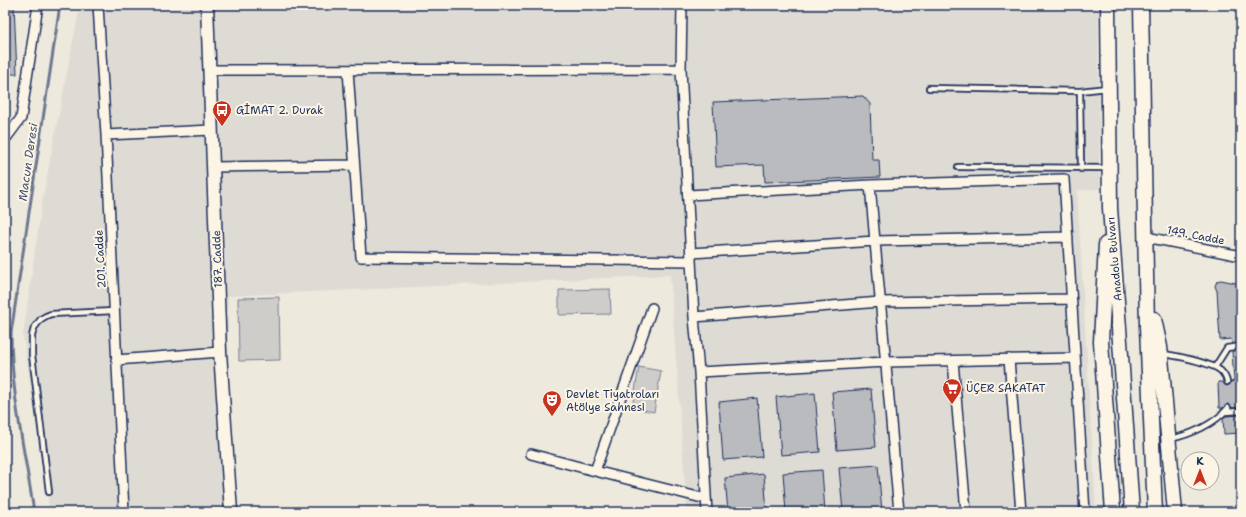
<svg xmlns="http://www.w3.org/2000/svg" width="1246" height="517" viewBox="0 0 1246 517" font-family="'Shantell Sans',sans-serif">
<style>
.built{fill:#dedbd4}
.green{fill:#cfcdca;stroke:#757e94}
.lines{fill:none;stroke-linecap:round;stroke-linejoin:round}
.stream{stroke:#6c778f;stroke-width:3}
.building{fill:#babbbe;stroke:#1b2f5e}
.service-casing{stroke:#1b2f5e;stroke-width:8}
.minor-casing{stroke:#1b2f5e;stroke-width:12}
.secondary-casing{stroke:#1b2f5e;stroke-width:15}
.primary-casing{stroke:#1b2f5e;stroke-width:17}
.service{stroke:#fcf5e5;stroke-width:4.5}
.minor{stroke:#fcf5e5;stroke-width:9}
.secondary{stroke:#fcf5e5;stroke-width:12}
.primary{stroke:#fcf5e5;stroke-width:14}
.labels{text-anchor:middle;stroke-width:4;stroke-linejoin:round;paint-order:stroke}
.poi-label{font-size:11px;fill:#1b2f5e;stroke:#fcf5e5;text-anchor:start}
.street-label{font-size:11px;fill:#1b2f5e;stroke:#fcf5e5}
.water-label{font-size:12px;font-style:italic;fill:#445376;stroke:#fcf5e5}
</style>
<rect width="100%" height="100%" fill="#eee9dd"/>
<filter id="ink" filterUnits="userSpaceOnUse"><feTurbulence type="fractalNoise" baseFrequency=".025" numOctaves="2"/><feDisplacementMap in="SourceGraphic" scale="8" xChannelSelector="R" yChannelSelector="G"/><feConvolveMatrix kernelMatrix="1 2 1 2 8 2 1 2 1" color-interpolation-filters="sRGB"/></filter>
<g filter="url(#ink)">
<path class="built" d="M80,5H1098L1100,189L1077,190L1096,512H687L670,275L228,296V512H50L23,336L42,202Z
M5,439L13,512H5Z"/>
<path class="green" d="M610,289L611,314L559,315V290Z
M279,297L280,360L239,361L238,298Z
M639,367L661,371L654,412L632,408Z"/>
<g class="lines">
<path class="stream" d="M34,512C25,453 11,393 11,333L60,5"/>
</g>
<path class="building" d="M5,5H14L17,74H5Z
M863,96L870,104L872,160H879L880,177L765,182L764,165L716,167L713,102Z
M1221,280L1241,284V342L1232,344L1231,339L1220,340L1217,291L1215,286L1217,281Z
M1241,350V407L1232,408L1230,405L1227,404L1223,408H1219L1218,382H1223L1225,385L1227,386L1230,384L1231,382L1234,381L1232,351Z
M871,389L876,447L837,450L832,392Z
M815,393L820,452L781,455L776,397Z
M757,398L762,457L723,460L719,402Z
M1241,415V433L1224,434L1223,418L1226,416Z
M878,465L882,512H843L839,468Z
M822,470L825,512H786L783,473Z
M764,474L767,512H728L725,478Z"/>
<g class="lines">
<defs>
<path id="service" d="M929,88L1080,91L1107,88
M1080,91L1081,169
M958,167L1108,168
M1162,354C1174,355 1212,363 1221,371C1224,374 1226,377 1227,382
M1215,367L1227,348L1241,346
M1224,412L1241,411
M1170,439C1190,435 1215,424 1228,408
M49,492L32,355V336L34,328L41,319L46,316L51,314L114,311"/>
<path id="minor" d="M98,5L106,135L124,512
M682,5L681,69L694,317L699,372L707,512
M210,70L681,69
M348,70L361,257L691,261
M106,135L212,130
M5,137H7L21,118L38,5
M213,167L354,165
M870,185L899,512
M688,195L870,185L1064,179L1085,512
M1146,237L1241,256
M691,253L875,241L1068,237
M694,317L880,302L1071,299
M1009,359L1021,512
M116,360L220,352
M953,361L966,512
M699,372L886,362L1075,358
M531,454L595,471L706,499
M595,471L652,308"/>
<path id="secondary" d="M207,5L220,352L231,512"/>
<path id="primary" d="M1108,5L1110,208L1121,355L1132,512
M1141,5L1147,327L1155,512
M1106,244L1101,342L1113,512
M1154,319L1160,347L1175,512"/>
</defs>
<use href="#service" class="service-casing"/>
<use href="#minor" class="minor-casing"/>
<use href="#secondary" class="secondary-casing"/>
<use href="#primary" class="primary-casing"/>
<use href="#service" class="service"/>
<use href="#minor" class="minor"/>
<use href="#secondary" class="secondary"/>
<use href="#primary" class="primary"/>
</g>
</g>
<defs>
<symbol id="bus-pin" viewBox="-11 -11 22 30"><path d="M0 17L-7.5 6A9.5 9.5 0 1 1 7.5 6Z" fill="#c8321e" stroke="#fcf5e5"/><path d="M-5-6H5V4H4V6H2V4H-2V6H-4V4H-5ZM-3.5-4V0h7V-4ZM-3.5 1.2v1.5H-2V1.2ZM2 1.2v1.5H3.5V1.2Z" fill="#fff"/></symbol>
<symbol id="supermarket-pin" viewBox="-11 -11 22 30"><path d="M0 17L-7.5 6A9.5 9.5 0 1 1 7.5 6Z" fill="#c8321e" stroke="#fcf5e5"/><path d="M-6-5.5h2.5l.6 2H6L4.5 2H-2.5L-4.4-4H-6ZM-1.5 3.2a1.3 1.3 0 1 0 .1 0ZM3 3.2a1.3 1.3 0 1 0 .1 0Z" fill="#fff"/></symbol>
<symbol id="theatre-pin" viewBox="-11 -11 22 30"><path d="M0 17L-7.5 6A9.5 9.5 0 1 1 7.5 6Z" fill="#c8321e" stroke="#fcf5e5"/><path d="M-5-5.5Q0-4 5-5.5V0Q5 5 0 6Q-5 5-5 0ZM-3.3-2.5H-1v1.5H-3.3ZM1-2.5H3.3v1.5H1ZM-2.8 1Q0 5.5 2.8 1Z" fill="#fff"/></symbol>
</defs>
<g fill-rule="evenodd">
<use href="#bus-pin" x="211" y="99" width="22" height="30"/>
<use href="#supermarket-pin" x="941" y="377" width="22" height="30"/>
<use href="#theatre-pin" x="541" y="389" width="22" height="30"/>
</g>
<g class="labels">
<g class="poi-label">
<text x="236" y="114">GİMAT 2. Durak</text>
<text x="966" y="392">ÜÇER SAKATAT</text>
<text x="566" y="398">Devlet Tiyatroları<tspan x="566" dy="13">Atölye Sahnesi</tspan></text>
</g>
<g class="street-label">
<text transform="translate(1196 235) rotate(11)" y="4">149. Cadde</text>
<text transform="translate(100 259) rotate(-93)" y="4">201. Cadde</text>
<text transform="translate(217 259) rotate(-92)" y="4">187. Cadde</text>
<text transform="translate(1114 259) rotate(-95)" y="4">Anadolu Bulvarı</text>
</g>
<g class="water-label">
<text transform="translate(28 162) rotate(-82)" y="4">Macun Deresi</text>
</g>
</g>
<rect width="1246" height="517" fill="none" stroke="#fcf5e5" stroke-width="20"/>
<rect x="10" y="10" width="1226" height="497" fill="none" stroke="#1b2f5e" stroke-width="1.5" filter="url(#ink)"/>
<g transform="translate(1200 471)"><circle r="19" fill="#fcf5e5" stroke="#a2a6af"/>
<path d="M0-3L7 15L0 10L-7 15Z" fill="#c8321e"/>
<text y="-6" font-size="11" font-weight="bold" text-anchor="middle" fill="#1b2f5e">K</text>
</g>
</svg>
